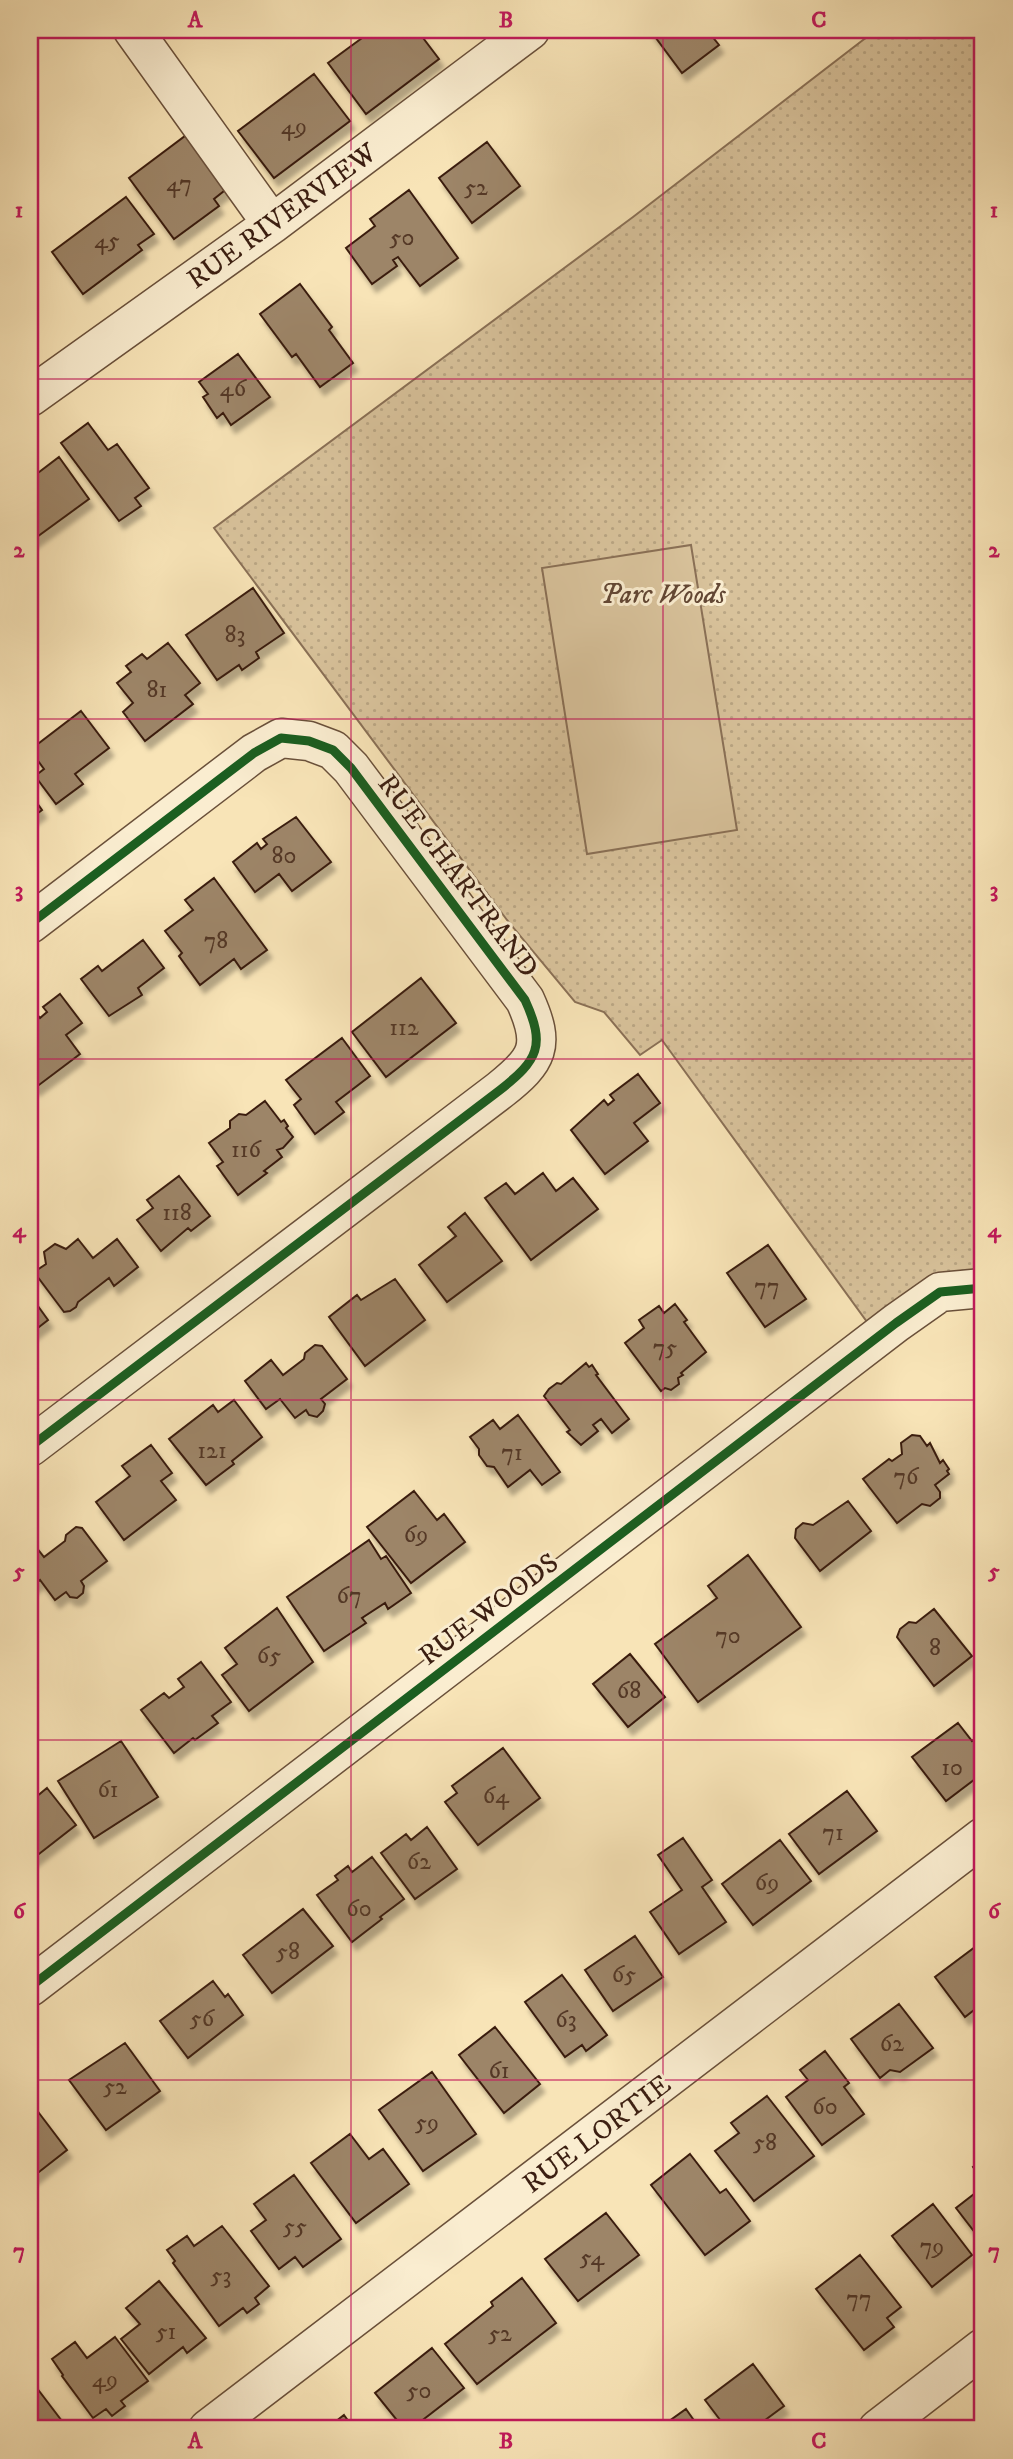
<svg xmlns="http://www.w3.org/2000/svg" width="1013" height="2459" viewBox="0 0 1013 2459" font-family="'IM FELL DW Pica',serif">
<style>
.grass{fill:url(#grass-dots);stroke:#8a7056;stroke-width:2}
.pitch{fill:#d8c29b;stroke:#8a7056;stroke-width:2}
.building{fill:#9d8567;stroke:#3b1e11;stroke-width:2;filter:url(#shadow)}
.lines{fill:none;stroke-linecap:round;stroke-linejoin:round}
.minor-casing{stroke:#6a503a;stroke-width:41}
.minor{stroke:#faedd0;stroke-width:38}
.cycleway-casing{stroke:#faedd0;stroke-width:13}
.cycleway{stroke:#1b5e20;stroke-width:9}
.grid{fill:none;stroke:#c2185b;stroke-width:2;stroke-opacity:0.55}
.labels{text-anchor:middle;stroke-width:6;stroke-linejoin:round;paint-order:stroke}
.number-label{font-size:24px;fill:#543826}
.street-label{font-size:28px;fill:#3b1e11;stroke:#faedd0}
.park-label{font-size:28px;font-style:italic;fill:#624734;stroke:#faedd0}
.neatline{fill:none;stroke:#c2185b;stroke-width:2.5}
.grid-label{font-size:23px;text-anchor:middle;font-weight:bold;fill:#c2185b}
</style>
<defs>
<pattern id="grass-dots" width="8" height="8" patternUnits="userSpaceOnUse" patternTransform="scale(1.75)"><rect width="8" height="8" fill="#d8c29b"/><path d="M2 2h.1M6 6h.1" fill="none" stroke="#baa684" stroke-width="1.8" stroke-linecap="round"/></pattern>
<filter id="shadow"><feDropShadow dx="4.5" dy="8" stdDeviation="2" flood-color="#0004"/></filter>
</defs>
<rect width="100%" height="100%" fill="#f8e4b7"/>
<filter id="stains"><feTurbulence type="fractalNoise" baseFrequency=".00286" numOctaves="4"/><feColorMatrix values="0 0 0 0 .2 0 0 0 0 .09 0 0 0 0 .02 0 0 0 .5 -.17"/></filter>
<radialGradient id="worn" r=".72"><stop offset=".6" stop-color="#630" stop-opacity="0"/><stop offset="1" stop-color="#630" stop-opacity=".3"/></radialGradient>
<path class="grass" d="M876,30H983V1288L878,1337L662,1040L640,1055L604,1012L575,1002L507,920L214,528L633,217Z"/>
<path class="pitch" d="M691,545L737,830L587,854L542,568Z"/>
<path class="building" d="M373,30H417L439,59L366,114L328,63Z
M650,30H707L719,45L682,73Z
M314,74L350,121L274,178L238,131Z
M189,133L229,187L214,199L219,206L174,239L129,178Z
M487,142L520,186L472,223L439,178Z
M409,190L458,258L420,286L398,257L393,260L397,266L372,284L346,248L375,226L370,219Z
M126,197L154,234L138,245L142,250L83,294L52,252Z
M300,284L332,327L329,330L353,363L320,387L296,354L292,357L260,314Z
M238,354L270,397L231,425L223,413L217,418L203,397L208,394L199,382Z
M88,423L108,450L117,444L149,488L135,498L141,506L119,521L61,443Z
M59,457L89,499L30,542V479Z
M253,588L284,633L256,652L259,658L242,670L239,665L217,680L186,635Z
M168,643L200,683L185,695L193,704L145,741L123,712L133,703L117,683L131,672L126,666L142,654L147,659Z
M81,711L109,748L75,774L83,784L56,804L35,776L44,769L30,750Z
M30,793L42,810L30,819Z
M296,817L331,862L292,891L279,874L255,892L233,862L257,843L261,849L267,844L263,839Z
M214,878L267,950L241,969L234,959L200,985L179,956L182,953L165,931L193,910L185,900Z
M143,940L164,968L138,988L142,995L109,1016L81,979L98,966L102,971Z
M421,978L456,1023L386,1077L352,1032Z
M60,994L82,1023L66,1035L80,1054L35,1088L30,1082V1018L36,1013L40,1018L47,1012L43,1007Z
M342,1038L370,1076L336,1102L344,1112L315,1134L294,1105L301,1099L286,1080Z
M638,1074L660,1103L634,1123L648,1141L605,1174L571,1130L604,1100L608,1105L614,1100L610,1095Z
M265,1101L281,1122L284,1120L288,1126L286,1128L293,1137L283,1148L277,1150L282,1157L264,1171L267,1173L238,1195L217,1166L223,1162L209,1143L230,1128V1121L239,1114L246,1115Z
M543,1173L556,1191L573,1178L598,1209L531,1260L485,1198L506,1183L515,1194Z
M179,1176L210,1216L191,1231L188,1228L161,1251L137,1220L153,1208L147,1200Z
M465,1213L502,1261L447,1302L419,1265L456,1236L448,1227Z
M78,1239L93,1258L117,1239L138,1267L114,1286L109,1278L78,1302L76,1307L70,1311L64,1312L34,1272L46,1264L44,1252L55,1244L66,1249Z
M768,1245L806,1299L765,1327L727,1273Z
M395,1279L425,1320L365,1366L329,1317L357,1295L361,1300Z
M30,1295L48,1320L30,1334Z
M675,1304L687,1320L684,1322L706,1352L681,1373L683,1375L678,1378L679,1384L671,1390L665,1388L661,1391L625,1343L644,1328L639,1320L659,1306L664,1313Z
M315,1345L322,1346L347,1379L321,1399L325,1404L323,1411L317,1417L309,1415L306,1410L295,1418L280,1399L266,1409L245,1381L271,1360L283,1375L304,1359L305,1353Z
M586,1363L589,1367L592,1365L598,1374L596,1375L629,1419L612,1433L601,1419L593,1425L598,1431L581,1445L567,1432L570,1430L544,1396L549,1389L557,1383L561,1384Z
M234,1400L262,1437L232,1461L234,1464L206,1485L169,1439L213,1405L218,1412Z
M518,1415L560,1472L542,1485L530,1470L508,1487L494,1467L487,1466L479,1455V1449L470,1437L493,1420L500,1429Z
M912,1435L920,1436L927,1446L930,1443L940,1463L943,1460L949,1469L947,1471L949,1474L935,1485L940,1492V1498L930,1506L922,1504L897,1523L863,1479L889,1459L892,1461L902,1454L901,1443Z
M151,1445L172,1473L161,1481L176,1500L124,1540L96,1502L130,1476L122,1466Z
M414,1491L437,1520L444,1514L465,1542L411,1583L367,1527Z
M848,1501L871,1531L820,1571L795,1538L796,1529L803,1523L813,1525Z
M76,1527L82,1528L107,1561L81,1581L84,1586L83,1593L77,1598L70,1597L66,1592L55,1600L40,1580L30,1588V1543L32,1542L44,1557L65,1541L66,1535Z
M369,1540L381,1559L386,1556L411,1593L388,1609L385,1603L362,1618L366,1623L324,1651L287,1597Z
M748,1555L801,1627L698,1702L655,1644L717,1598L708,1586Z
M277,1608L313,1662L249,1711L222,1675L237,1664L225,1648Z
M934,1609L972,1656L934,1686L897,1637L900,1629L909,1622L916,1623Z
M630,1654L665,1697L628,1727L593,1684Z
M201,1662L231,1702L212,1716L218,1723L195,1740L193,1738L174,1753L141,1710L164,1693L169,1698L184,1687L178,1679Z
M958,1723L972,1741L978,1736L983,1743V1749L978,1753L983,1760V1773L946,1801L912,1757Z
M121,1741L158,1797L94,1838L58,1781Z
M503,1748L540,1798L478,1845L445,1802L457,1793L452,1786Z
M47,1788L76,1825L30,1861V1802Z
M847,1791L877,1831L819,1874L789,1834Z
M427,1827L457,1869L415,1899L381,1853L406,1834L411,1840Z
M683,1838L712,1880L702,1887L726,1922L679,1954L650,1912L682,1890L658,1855Z
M780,1840L811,1881L753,1925L722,1884Z
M372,1857L404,1899L380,1917L382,1919L352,1942L317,1895L338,1880L335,1876L348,1866L352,1872Z
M303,1909L333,1946L272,1993L243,1955Z
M635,1936L663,1977L613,2011L585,1970Z
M983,1941V2003L965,2017L935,1977Z
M562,1975L607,2035L586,2051L582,2045L565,2057L525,2002Z
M213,1981L225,1997L228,1994L243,2015L188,2058L160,2021Z
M899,2004L933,2048L900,2072L890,2070L880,2078L851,2039Z
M495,2027L540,2084L504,2113L459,2055Z
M125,2043L160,2091L106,2130L69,2080Z
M825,2051L849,2083L844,2087L864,2114L822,2145L786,2097L808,2080L800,2070Z
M432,2072L476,2134L423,2171L379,2110Z
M767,2096L814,2156L754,2201L715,2151L739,2133L731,2123Z
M39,2113L67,2150L30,2179V2120Z
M350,2134L369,2159L383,2149L409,2184L356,2223L311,2163Z
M690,2154L720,2193L726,2189L750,2221L705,2255L651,2185Z
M983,2159V2180L973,2167Z
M294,2175L341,2239L303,2267L295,2257L279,2269L251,2231L266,2220L254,2204Z
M983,2187V2243L956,2208Z
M933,2204L972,2255L932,2287L892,2236Z
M606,2213L639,2255L578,2301L545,2259Z
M222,2226L269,2286L255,2298L259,2304L247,2313L243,2308L219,2326L173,2263L175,2261L167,2250L187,2236L194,2246Z
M860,2255L901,2307L887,2318L894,2327L864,2350L816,2289Z
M522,2278L556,2323L477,2384L445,2344L493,2306L491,2302Z
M159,2281L206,2338L187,2353L183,2347L149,2374L121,2339L140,2324L126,2308Z
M115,2337L148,2381L121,2401L125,2406L112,2416L106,2409L93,2418L62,2376L63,2375L52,2359L75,2342L87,2358Z
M432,2348L464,2388L411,2429H404L375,2393Z
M753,2364L784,2406L753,2429H727L705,2400Z
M30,2379L68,2429H30Z
M686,2409L700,2429H658Z
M344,2415L354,2429H326Z"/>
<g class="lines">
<defs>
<path id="minor" d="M133,30L272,224
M30,397L272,224L530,30
M30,924L254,753L281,738L309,741L333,750L351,768L525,1000C546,1046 538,1060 500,1090L30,1447
M30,1987L896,1323L940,1292L983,1288
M208,2429L983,1837
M878,2429L983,2348"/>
</defs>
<use href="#minor" class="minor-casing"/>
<use href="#minor" class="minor"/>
<defs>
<path id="cycleway" d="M30,924L254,753L281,738L309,741L333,750L351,768L525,1000C546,1046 538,1060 500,1090L30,1447
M30,1987L896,1323L940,1292L983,1288"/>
</defs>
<use href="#cycleway" class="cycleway-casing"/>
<use href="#cycleway" class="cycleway"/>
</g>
<path class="grid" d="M351,30V2429M663,30V2429M30,379H983M30,719H983M30,1059H983M30,1400H983M30,1740H983M30,2080H983"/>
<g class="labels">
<g class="number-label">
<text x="294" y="134">49</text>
<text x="179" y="191">47</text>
<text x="476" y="195">52</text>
<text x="402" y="245">50</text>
<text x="107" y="248">45</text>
<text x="233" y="396">46</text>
<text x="235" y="642">83</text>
<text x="157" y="697">81</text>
<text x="284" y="863">80</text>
<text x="216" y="948">78</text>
<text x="404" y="1035">112</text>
<text x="246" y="1157">116</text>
<text x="177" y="1220">118</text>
<text x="767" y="1294">77</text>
<text x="665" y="1355">75</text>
<text x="212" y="1458">121</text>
<text x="512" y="1460">71</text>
<text x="906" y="1484">76</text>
<text x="416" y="1542">69</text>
<text x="349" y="1603">67</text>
<text x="728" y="1643">70</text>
<text x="935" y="1655">8</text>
<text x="269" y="1663">65</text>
<text x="629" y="1698">68</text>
<text x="952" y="1775">10</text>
<text x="108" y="1797">61</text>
<text x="496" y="1803">64</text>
<text x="833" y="1840">71</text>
<text x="419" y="1869">62</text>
<text x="767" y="1890">69</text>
<text x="359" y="1916">60</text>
<text x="288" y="1959">58</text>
<text x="624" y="1982">65</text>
<text x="202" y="2026">56</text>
<text x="566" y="2027">63</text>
<text x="892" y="2051">62</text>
<text x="499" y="2078">61</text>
<text x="115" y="2094">52</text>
<text x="825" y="2114">60</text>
<text x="427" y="2130">59</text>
<text x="765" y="2150">58</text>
<text x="295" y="2234">55</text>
<text x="932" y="2254">79</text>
<text x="592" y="2265">54</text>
<text x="221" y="2283">53</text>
<text x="859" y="2306">77</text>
<text x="166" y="2339">51</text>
<text x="500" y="2341">52</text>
<text x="105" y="2387">49</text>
<text x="419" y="2398">50</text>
</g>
<g class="street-label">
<text transform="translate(281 215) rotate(-36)" y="10">RUE RIVERVIEW</text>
<text transform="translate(459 875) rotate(53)" y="10">RUE CHARTRAND</text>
<text transform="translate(488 1608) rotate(-37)" y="10">RUE WOODS</text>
<text transform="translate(596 2133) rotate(-37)" y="10">RUE LORTIE</text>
</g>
<g class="park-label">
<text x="663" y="603">Parc Woods</text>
</g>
</g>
<rect width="1013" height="2459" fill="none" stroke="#f8e4b7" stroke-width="77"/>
<rect x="38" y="38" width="936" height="2382" class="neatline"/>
<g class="grid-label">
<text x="195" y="27">A</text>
<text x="506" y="27">B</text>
<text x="819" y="27">C</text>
<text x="19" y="217">1</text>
<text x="994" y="217">1</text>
<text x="19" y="557">2</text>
<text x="994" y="557">2</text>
<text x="19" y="897">3</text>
<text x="994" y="897">3</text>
<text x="19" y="1237">4</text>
<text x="994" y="1237">4</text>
<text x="19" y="1578">5</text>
<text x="994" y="1578">5</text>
<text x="19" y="1918">6</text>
<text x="994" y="1918">6</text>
<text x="19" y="2258">7</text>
<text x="994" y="2258">7</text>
<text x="195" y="2448">A</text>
<text x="506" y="2448">B</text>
<text x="819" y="2448">C</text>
</g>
<rect width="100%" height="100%" filter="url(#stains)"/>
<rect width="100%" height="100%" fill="url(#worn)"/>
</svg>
